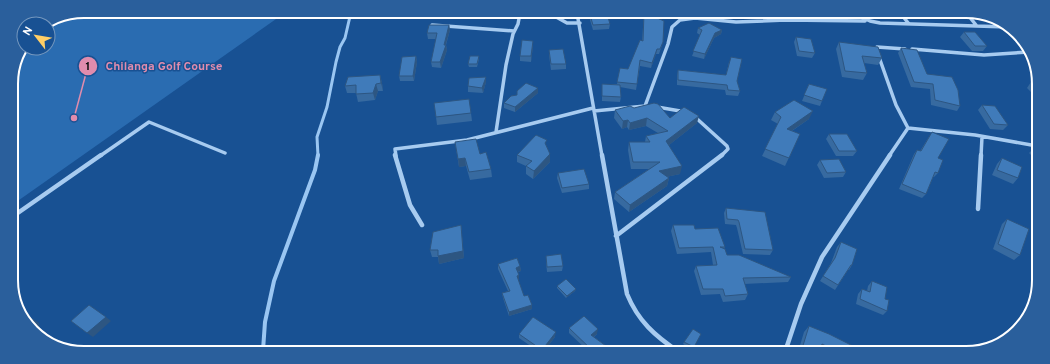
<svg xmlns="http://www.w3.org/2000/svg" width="1050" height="364" viewBox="0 0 1050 364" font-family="Overpass,sans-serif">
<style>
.green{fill:#2a6cb1}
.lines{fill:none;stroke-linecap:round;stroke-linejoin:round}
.stream-far1{stroke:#9ac6f2;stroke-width:3}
.stream{stroke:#9ac6f2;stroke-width:4}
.street-far1{stroke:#a7cbf0;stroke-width:3.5}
.street{stroke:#a7cbf0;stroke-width:4.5}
.wall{fill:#376aa0}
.shaded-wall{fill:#2d5682}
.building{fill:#407bba;stroke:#2d5682}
.rim{fill:none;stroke:#fff;stroke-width:2}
.leader{fill:none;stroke:#e08cad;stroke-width:1.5}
.callout-dot{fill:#e08cad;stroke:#185193;stroke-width:1.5}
.mark-label{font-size:12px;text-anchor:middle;font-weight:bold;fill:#111}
.callout-label{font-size:12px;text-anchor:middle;font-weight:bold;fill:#e08cad;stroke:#185193;stroke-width:3;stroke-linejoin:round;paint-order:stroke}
</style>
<rect width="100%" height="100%" fill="#185193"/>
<path class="green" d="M84,11L286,12L12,205L11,79L19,51L24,44V48H48V24Z"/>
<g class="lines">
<path class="stream-far1" d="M318,156L317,137L327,107L336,62L340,47L345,38L351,12"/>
<path class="stream" d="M263,350L265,322L274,281L315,170L318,155"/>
<path class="street-far1" d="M549,13L567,23H580
M577,13L602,156
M763,14L786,20L865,21
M854,14L870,21L880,23L1008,27
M901,14L909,24
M968,15L976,25
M432,25L514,31
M912,49L984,55L1029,52
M876,50L877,47L905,49
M879,57L896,105L908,128
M657,107L686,112
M594,111L645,106L668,44L672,27L680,20L695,18L736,22L786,20
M695,117L727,146L728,149L721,156
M496,132L506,65L513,34L518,24L520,13
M100,156L149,122L225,153
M396,156L395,149L467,140L593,108
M889,156L908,128L975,135L1037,146
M981,156L982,137"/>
<path class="street" d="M395,155L410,205L422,225
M602,155L627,294C638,321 655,336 679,352
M978,209L981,155
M12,217L101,155
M616,236L722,155
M785,352L801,304L822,257L890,155"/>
</g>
<path class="wall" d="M644,13L663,42L659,54H656L651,68L640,66L636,90L620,87L621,97L620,102L602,101V84H617L620,68L628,69L642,41Z
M590,15L610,24L609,29L593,30L590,20Z
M449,25L450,30L446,45L447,50L441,68L432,67L431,62L436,39H428L427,33Z
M698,28L722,30L721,34L714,38L704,59L692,56L700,35L697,33Z
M964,32L987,46L983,51H972L960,37Z
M796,37L815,53L812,58L797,56L794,42Z
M839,42L882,58L878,65L864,63L867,73L863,80L842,77L836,49Z
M533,46L531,62L520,61V56Z
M901,48L927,74L960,106L957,111L931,105L930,89L911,87L898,53Z
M549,50L566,64V69L551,70L549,55Z
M416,56L417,62L414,81H400L399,76Z
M479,59L477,67H469L468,64Z
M729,62L737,81L740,91L738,96L726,95L725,90L677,85V75L678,70L726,75Z
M380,75L382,83L383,91H378L375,100L358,102L356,93H347L345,86Z
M486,77V82L483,93L468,92V86Z
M1031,82H1038V99L1027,88Z
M809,84L822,101L820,106L802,101Z
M538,93L515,112L504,108V103L517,95Z
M982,105L1008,125L1003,130L990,129L978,110Z
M634,108L670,118L697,123L669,145L680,174L666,177L669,178L667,186L629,212L614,199L615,192L649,169H631L628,150L629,142H645L646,136L658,133L646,126L629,130L627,127L622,129L614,118L615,110Z
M775,112L809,119L792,131L800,134L785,166L762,156L778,124L771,120Z
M471,113L472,121L437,125L436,117Z
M932,132L938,158V173L934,177H933L926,194L922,198L899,189L914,154L917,150L920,151Z
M829,134L857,151L853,156H836L826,139Z
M455,142L480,154L491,169L492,177L470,180L466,166L459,167Z
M547,147L550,162L533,179L526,174V166L517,162V155Z
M1037,147V161L1029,153L1034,148Z
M1002,158L1018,178L1013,184L992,175L997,164Z
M820,160L846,172L843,177L824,178L817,165Z
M558,173L589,184V189L562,193L557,178Z
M726,208L773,250L770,255L743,254L737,228L736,225L725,224L724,213Z
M1007,219L1020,255L1014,260L993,249L1002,224Z
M461,225L464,258L439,264L438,257H432L430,250Z
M673,225L695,229L725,247L724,249L727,255L791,277L788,282L744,284L748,294L745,300L723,302L720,294L701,295L694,271L696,266L713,265L711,252L677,254L671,231Z
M841,242L852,265L849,270H848L835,290L820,281L831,263L837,247Z
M546,256L563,266L562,271L547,272L546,261Z
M498,264L520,266L521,271L518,272L519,275V280H518L524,296L532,305V309L509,316L503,298L502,293L508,291L498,269Z
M872,281L885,299L887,311L883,315L856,304L858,294L862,289L867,291L868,286Z
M557,286L576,289L575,291L566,298L557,288Z
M809,326L865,352H798L804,332Z
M569,328L597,334L594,337L613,351H588L569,333Z
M519,334L555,337L544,351H538L519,338Z
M701,334L692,350L683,344L684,342Z"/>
<path class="shaded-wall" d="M449,25L450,30L445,47L446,45L447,50L441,68L440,62Z
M722,30L721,34L714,38L704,59L705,54L715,33Z
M533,41V46L531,62V56Z
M657,49L656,54L651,68L652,63Z
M416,56L417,62L414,81L413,76Z
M380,75L382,83L383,91L381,83Z
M486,77V82L483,93L482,88Z
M376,84L378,91L375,100L373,93Z
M538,88V93L515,112V107Z
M813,111L809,119L784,136L787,129Z
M699,116L697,123L664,149L666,141Z
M647,118L646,126L629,130L630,123Z
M628,120L627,127L622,129L623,121Z
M550,154V162L533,179L534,171Z
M465,158L466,166L459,167L458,159Z
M682,166L680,174L657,179L659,171Z
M669,178L667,186L629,212L630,205Z
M461,225L464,258L439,264L438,256Z
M520,266L521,271L516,272V268Z
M519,275V280L517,281V276Z
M576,289L575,291L566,298L567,296Z
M532,305V309L509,316V312Z
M106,317L111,321L93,337L87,333Z
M33,319L39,323L41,336L35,332Z
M598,329L597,334L591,339V335Z
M556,332L555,337L544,351H542V350Z"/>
<path class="building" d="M644,13H646L664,21L663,42L660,49H657L652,63L640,60L637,84L617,82L620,68L628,69L640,40L643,41Z
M607,14L610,24L593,25L590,15Z
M709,23L722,30L715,33L705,54L693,51L702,30L698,28Z
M429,25H449L444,45H446L440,62H431L437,33H427Z
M964,32H975L987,46H975Z
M796,37L811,39L815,53L799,51Z
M522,40L533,41L531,56H520Z
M839,42L878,47L882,58L862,56L867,73L845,71Z
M901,48L917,50L927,74L952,77L958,90L960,106L935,100L933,84L914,82Z
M563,49L566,64H551L549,50Z
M416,56L413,76H399L402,57Z
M470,56H479L477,64H468Z
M731,57L742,59L737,81L740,91L728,90L727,85L678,80V70L726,75Z
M380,75L381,83L376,84L373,93L356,94V85L345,86L348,77Z
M486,77L482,88L468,86L469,78Z
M1031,82H1038V89Z
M526,83L538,88L515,107L504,103L511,96L517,95V91Z
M602,84L620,85L621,97L602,96Z
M809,84L827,89L822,101L804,95Z
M469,99L471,113L436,117L434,103Z
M794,100L813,111L787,129L800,134L789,158L765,149L781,117L775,112Z
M654,103L658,104L670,118L684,107L699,116L666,141L682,166L659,171L669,178L630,205L615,192L660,162H633L629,142H650L646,136L668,131L647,118L630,123L628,120L623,121L615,110L630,106L634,108Z
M982,105L995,106L1008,125L994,124Z
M932,132L949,139L938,158L943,160L938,173L935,172L926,194L902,184L917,150L921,151Z
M829,134H847L857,151H839Z
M536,135L547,140L545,143L550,154L534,171L526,166L532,161L517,155Z
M476,139L480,154L486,152L491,169L469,172L465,158L458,159L455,142Z
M1037,147V151L1034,148Z
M1002,158L1022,167L1018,178L997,170Z
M839,159L846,172L827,173L820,160Z
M584,169L589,184L562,188L558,173Z
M726,208L765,212L773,250L745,249L739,222L738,220L727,219Z
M1007,219L1029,229L1020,255L998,244Z
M461,225L463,251L438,256V250H430L433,232Z
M673,225H694L695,229L718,228L725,247H720L725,249L727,255H739L791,277L743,278L748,294L725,296L723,289H703L696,266L717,265L713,247L679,248Z
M841,242L857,249L852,265H851L838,285L823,276L835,258Z
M561,254L563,266L547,267L546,256Z
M517,258L520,266L516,268L519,275L517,276L524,296L528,295L532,305L509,312L502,293L510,291L498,264Z
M566,279L576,289L567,296L557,286Z
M872,281L887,287L885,299L889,300L887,311L860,299L862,289L870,292Z
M89,305L106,317L87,333L71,321Z
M584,316L598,329L591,335L613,351H593L569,328Z
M533,317L556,332L542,350L519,334Z
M33,319L35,332L29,328L26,322Z
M809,326L829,334L865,352H838L822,344L820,352H801Z
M693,329L701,334L694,347L684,342Z"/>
<path d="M0 0H1050V364H0ZM84 18H966A66 66 0 0 1 1032 84V280A66 66 0 0 1 966 346H84A66 66 0 0 1 18 280V84A66 66 0 0 1 84 18Z" fill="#2a5f9c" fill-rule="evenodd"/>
<path class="rim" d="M84 18H966A66 66 0 0 1 1032 84V280A66 66 0 0 1 966 346H84A66 66 0 0 1 18 280V84A66 66 0 0 1 84 18Z"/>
<path class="leader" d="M74 118L88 66"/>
<g class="callout-dot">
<circle cx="74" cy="118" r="4"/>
<circle cx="88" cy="66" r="10"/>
</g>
<g class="mark-label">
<text x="88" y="70">1</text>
</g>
<g class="callout-label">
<text x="164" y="70">Chilanga Golf Course</text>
</g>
<g transform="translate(36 36) rotate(301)"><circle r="19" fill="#185193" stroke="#7497be"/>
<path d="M0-3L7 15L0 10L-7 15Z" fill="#ffce66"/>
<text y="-6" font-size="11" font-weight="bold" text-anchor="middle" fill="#ffffff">N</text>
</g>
</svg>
